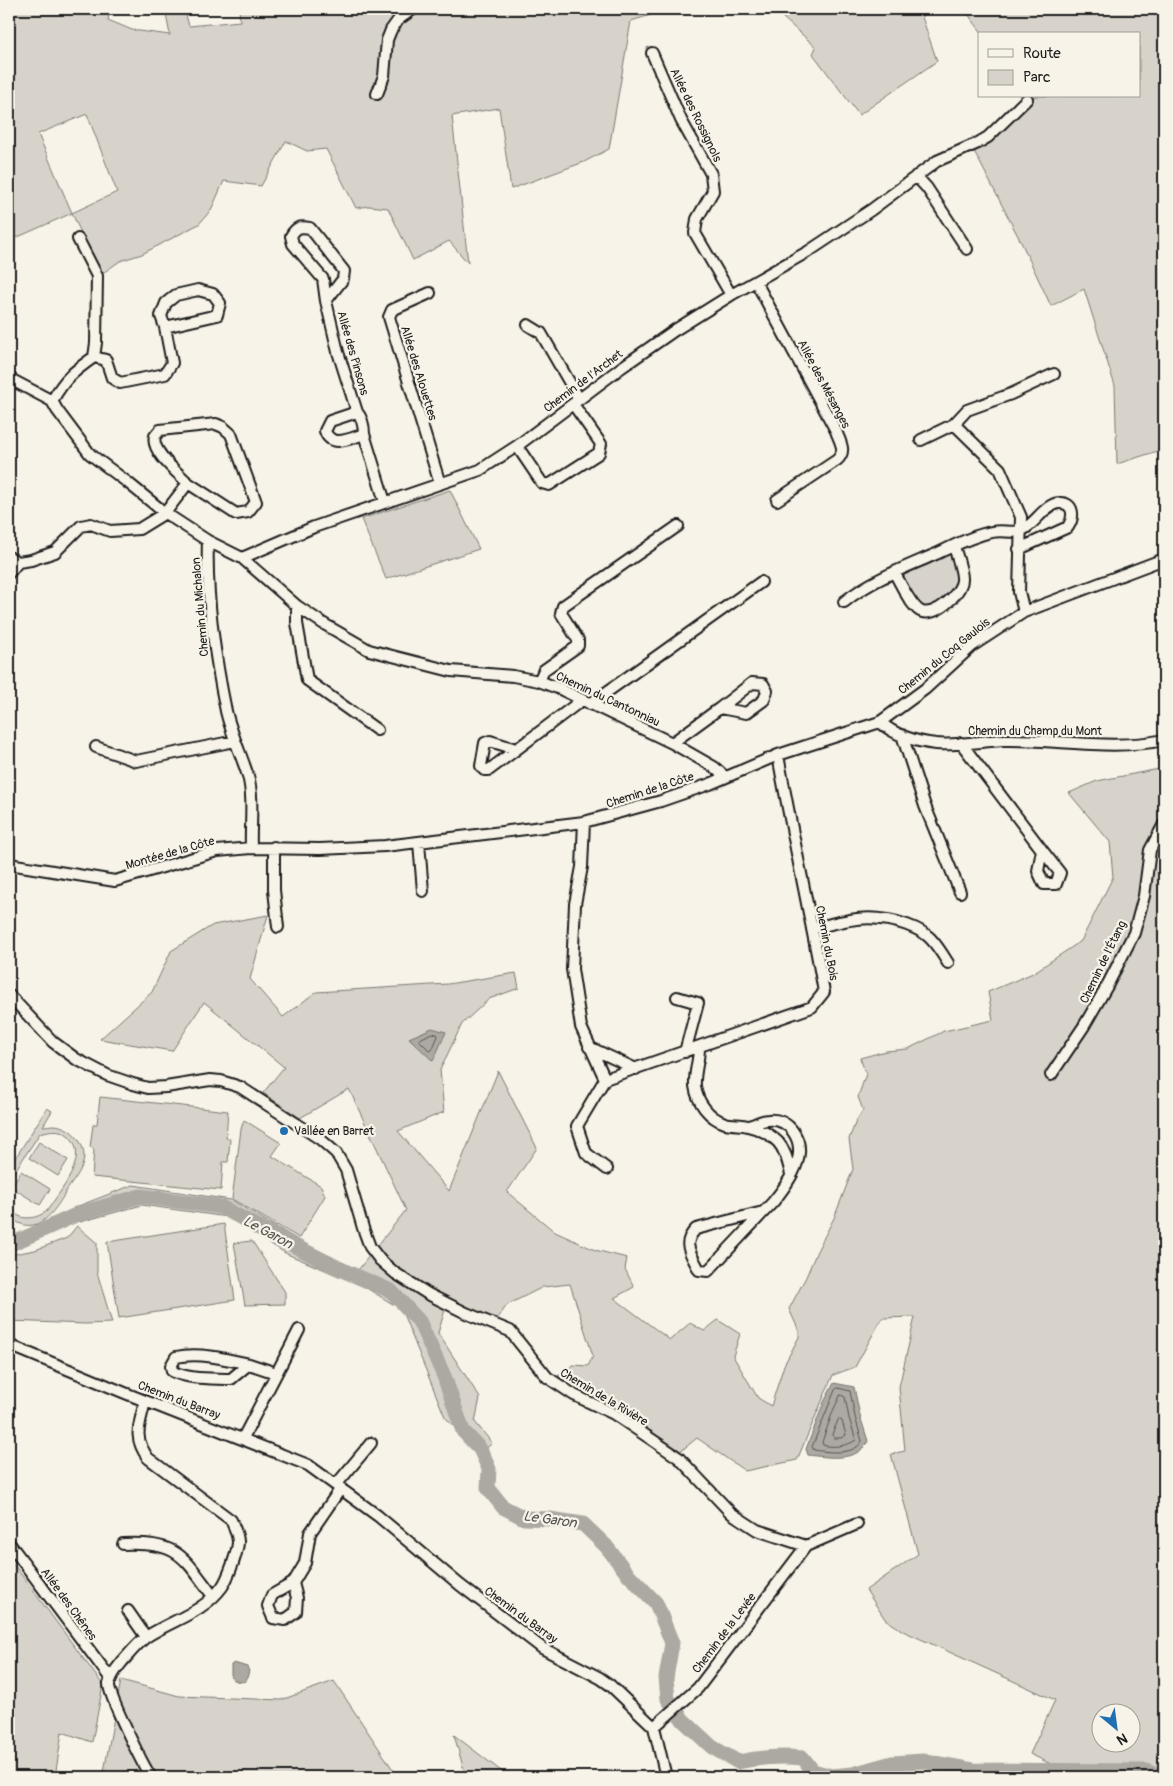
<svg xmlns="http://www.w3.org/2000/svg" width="1173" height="1786" viewBox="0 0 1173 1786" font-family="Pangolin,sans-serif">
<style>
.green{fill:#d7d3cb;stroke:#7a7874;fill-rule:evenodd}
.water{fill:#aca9a2;stroke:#72716c}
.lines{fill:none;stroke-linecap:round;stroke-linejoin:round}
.shore{stroke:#565452;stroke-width:1}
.stream{stroke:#72716c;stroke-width:2.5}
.river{stroke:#aca9a2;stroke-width:15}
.minor-casing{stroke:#1c1c1c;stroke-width:14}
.minor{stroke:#f7f3e8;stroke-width:10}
.poi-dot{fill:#1f6fb2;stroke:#f7f3e8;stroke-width:2}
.labels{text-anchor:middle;stroke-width:4.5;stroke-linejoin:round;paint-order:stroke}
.street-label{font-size:12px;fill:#1c1c1c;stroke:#f7f3e8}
.poi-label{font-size:12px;fill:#1c1c1c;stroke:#f7f3e8;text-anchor:start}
.water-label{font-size:14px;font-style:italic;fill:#565452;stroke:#f7f3e8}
</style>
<rect width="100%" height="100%" fill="#f7f3e8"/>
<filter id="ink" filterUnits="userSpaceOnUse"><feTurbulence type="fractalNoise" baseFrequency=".02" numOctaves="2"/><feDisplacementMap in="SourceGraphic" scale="10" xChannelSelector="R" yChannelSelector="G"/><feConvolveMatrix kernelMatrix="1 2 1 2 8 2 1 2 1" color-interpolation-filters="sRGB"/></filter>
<g filter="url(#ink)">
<path class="green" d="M9,9H92L109,15L108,20L132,30L170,35L165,9H172L175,12L186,15L189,26L240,21L239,9H671L631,21L609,149L584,162L511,189L499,108L452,116L468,263L449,241L413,260L388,208L369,206L356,208L326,149L307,151L286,141L261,186L224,181L211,210L199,224L142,254L120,261L100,275L72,213L9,241ZM87,114L117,192L72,213L38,134Z
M773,9H927L922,17L937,61L859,115L813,54L816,47Z
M964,9H1164V449L1117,464L1115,386L1084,289L1051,306L1021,242L974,151L993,140L1034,98L1033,96H1139V34H983Z
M450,490L479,549L386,579L361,519Z
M945,553L951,554C966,581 950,602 924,609C915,602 904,587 904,575L907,571Z
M1159,769L1164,795V1777H1078L1030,1754L1055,1700L903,1631L885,1619L866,1590L918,1554L891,1454L905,1451L899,1387L915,1317L882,1318L855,1367L833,1375L797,1460L745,1471L697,1438L681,1451L607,1402L558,1376L573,1365L588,1366L593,1356L570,1284L543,1287L507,1305L496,1321L448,1300L438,1333L480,1398L475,1422L492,1443L480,1455L445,1417L401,1309L363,1286L287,1254L227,1217L142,1205L80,1222L73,1208L133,1185L231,1200L298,1240L358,1270L406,1210L349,1089L300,1118L263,1093L284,1067L204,1002L172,1051L100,1039L152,992L171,951L213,925L268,915L250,979L283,1017L316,992L448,984L516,973L519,988L489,999L462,1024L440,1070L444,1112L398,1131L449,1191L498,1071L537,1148L507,1192L555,1232L595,1250L627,1258L625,1269L634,1287L614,1298L670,1340L690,1323L704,1331L718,1320L740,1334L733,1356L758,1398L771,1406L784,1365L799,1337V1331L789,1309L806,1277L817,1251L834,1218L853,1169L849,1139L856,1121L863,1110L858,1097L866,1074L860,1058L886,1051L908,1049L944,1031L993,1020L988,992L1033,973L1081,941L1113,877L1110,842L1069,793L1097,781ZM1100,1714H1130V1744H1100Z
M100,1097L228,1111L226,1138L230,1139L228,1162H223L221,1190L92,1177L94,1149L90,1147L93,1125L97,1124Z
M47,1108L52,1111L43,1126C46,1126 51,1125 54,1125C72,1126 88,1145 83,1163C80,1173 73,1181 67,1190C55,1211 36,1241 9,1216V1206C17,1222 35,1220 47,1211C59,1192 91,1157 69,1136C60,1128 51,1130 40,1133L9,1180V1168Z
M244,1120L281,1143L272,1156L321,1186L325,1196L299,1238L232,1199L241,1129Z
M39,1142L68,1160L58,1176L29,1158Z
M21,1171L50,1189L40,1205L11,1187Z
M224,1224L235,1300L119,1318L107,1242Z
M77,1226L97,1243V1272L112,1323L85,1324L9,1321V1255L35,1250L67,1238Z
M252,1241L285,1292V1304L245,1305L234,1243Z
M9,1558L103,1685L92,1742L62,1732L55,1777H9Z
M121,1680L179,1696L281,1700L334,1681L398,1777H103Z
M454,1735L509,1777H466Z"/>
<path class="water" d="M432,1028L446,1032L433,1061L409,1038Z
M834,1383L854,1387L860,1416L868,1441C858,1463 826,1457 808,1455L806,1449L824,1402Z
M234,1663L247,1667L249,1671L246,1681C240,1683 234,1681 231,1677V1665Z"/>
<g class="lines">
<path class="shore" d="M432,1033L437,1034L438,1036L432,1050L430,1051L419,1040Z
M838,1388L850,1391L855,1417L862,1441C855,1456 827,1452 814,1450L812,1447L835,1390Z
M841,1395L845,1397L849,1418L856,1440C848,1446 832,1448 823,1445L822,1442L833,1411Z
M839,1419L842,1421L846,1435L841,1438H834L832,1435Z"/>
<path class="stream" d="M946,1777L947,1765"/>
<path class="river" d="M9,1245L78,1214L141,1196L221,1207L333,1266L391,1291L419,1321L444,1376L463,1431L480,1449L489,1469L488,1488L503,1507L524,1518L550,1519L583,1524L606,1546L626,1572L656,1603L672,1643L666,1678L668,1699L683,1720L712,1747L738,1762C760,1757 781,1756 803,1758L813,1771L831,1776L853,1774L892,1763L923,1761L973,1770L1147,1771L1160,1777"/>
<defs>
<path id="minor" d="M652,53L681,120L711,174L713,191L697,219L695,233L731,295
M377,94L384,76L387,40L391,30L399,19L413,9
M916,176L927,188L967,249
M756,282L836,431C840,442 847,451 837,460L777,500
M430,293L392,310L389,317L440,484
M326,301L323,279L293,244L291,236C296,227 300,226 310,228L344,271L343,279L326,301L338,352L357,412C362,418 364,426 364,434L385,502
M528,325L541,333L579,399
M94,357L106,360L112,378L120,383L165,374L172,363L165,327L217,315L220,303L213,294L198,290L176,295L166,303L161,316L165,327
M9,377L14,381L52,401
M52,401L57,410L90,454L127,482L165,513L208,541L242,558L297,606L324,624L369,650L451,671L513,676L539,681L560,689L672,743L714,767L725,777
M52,401C65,378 73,372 94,357L96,343L97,276L78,239
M357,412L330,421L325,431C331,449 351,438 364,434
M954,424L1000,469L1021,517L1019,592L1024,612
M921,440L954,424L967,410L1011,394L1054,374
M517,446L542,483L549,485L599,453L601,444L573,404
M208,541C206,595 215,658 226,711C231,733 241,754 248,776C254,798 250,825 251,848
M9,557L18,562L31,560L55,552L81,526L91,524L110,531L139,529L165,513L188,483L236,514L248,512L256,502L231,434L223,427L216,424L160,430C160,430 155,436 155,436C150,451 178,473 188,483
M242,558L314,527L480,470L517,446L622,367L675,330L731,295L809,251L871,210L937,161L978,143L988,137L1027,99
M894,572C900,582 910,605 920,611C934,619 961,594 962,580C963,572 956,554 954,546
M9,573L18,562
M844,602C871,580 904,568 936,554C953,546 974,535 992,532C1001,530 1011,533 1019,531C1033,528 1044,504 1059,503C1075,502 1074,518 1068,527L1019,549
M297,606V623L307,680L377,730
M539,681L544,670L578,646V640L561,613L563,606L678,526
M590,704L761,582
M880,722C894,735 916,742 936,744C956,746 983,741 1004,740C1057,739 1112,751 1164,740
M902,735L925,806L960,892
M672,743L720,708L746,713L764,700L767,691L763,684L752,683L720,708
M961,743L1042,850L1038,871L1044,884H1056L1060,873L1042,850
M96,747L136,761L235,741
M516,749L490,741L485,743L481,766L484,770H489L582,700
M584,822L582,867L575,904L572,969L581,1027L605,1079L812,1007L824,992C810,913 792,834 778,755
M419,843L423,891
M274,847V890L278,927
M9,864L115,881L217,851L251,848L320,849L385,846L584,822L661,801L710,784L778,755L880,722L925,689L972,646L1024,612L1164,559
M812,929C847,919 872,913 907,925C915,928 924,932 930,938C937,945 943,955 948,963
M9,995L53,1042L76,1059L107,1075L133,1084L148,1088L166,1087L210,1080L221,1081L240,1087L320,1139L336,1153L346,1170L363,1228L370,1247L380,1260L395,1273L428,1294L466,1313L510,1331L547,1377L574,1395L614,1414L679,1458L731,1513L757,1530L806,1546
M677,997L698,1003L685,1052
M589,1047L636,1069
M699,1048C699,1061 694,1073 695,1086C697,1102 709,1118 725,1123C733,1125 741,1124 748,1126C759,1128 771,1135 778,1142C786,1151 788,1163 791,1174
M1051,1075L1084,1026L1107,986L1134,933L1144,896L1150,850L1164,824
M605,1079L577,1126L586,1153L607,1169
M750,1126C755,1124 762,1120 768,1120C789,1118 803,1139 798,1159C795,1173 782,1191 773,1202L708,1271L699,1270C691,1253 681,1244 696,1229L763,1212
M9,1345L125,1393L308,1465L378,1516L460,1585L542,1648L600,1678L610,1685L654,1727L666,1777
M249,1364C227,1359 199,1352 176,1357L171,1366L172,1371C188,1380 213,1378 231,1379L249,1364L276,1373
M145,1401C140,1425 132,1436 148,1458L231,1520C240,1540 240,1542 233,1563C230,1571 227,1580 222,1587C203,1613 172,1620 146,1637C137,1644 130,1653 122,1662C117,1668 111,1675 109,1684C108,1694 143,1766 151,1777
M243,1438L299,1330
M336,1485L371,1443
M9,1543L111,1679
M123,1544C179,1542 182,1555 213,1596
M293,1583L297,1598L296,1612L285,1620L273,1618L268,1606L272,1595L293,1583L305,1563L310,1533L341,1488
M128,1611L146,1637
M654,1727L698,1688L806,1546L857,1524"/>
</defs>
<use href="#minor" class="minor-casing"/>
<use href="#minor" class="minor"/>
</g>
</g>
<circle class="poi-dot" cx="284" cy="1131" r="5"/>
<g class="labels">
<g class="street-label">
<text transform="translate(696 115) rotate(64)" y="4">Allée des Rossignols</text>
<text transform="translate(353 353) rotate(74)" y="4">Allée des Pinsons</text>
<text transform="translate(419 373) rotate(73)" y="4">Allée des Alouettes</text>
<text transform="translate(583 381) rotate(-37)" y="4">Chemin de l'Archet</text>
<text transform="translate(824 384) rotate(62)" y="4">Allée des Mésanges</text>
<text transform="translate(200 607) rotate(-95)" y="4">Chemin du Michalon</text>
<text transform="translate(944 656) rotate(-39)" y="4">Chemin du Coq Gaulois</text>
<text transform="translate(608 699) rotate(25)" y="4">Chemin du Cantonniau</text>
<text x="1035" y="735">Chemin du Champ du Mont</text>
<text transform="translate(650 790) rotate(-18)" y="4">Chemin de la Côte</text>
<text transform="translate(170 853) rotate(-16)" y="4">Montée de la Côte</text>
<text transform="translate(827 943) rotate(79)" y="4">Chemin du Bois</text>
<text transform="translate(1103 962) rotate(-64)" y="4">Chemin de l'Étang</text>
<text transform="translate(604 1397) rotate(31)" y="4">Chemin de la Rivière</text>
<text transform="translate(179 1400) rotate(21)" y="4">Chemin du Barray</text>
<text transform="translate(69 1604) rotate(54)" y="4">Allée des Chênes</text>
<text transform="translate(521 1615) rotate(36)" y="4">Chemin du Barray</text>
<text transform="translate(724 1633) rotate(-53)" y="4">Chemin de la Levée</text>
</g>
<g class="poi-label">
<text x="294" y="1135">Vallée en Barret</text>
</g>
<g class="water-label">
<text transform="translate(268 1232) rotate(28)" y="5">Le Garon</text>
<text transform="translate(550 1519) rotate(8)" y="5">Le Garon</text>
</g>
</g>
<rect width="1173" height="1786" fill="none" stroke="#f7f3e8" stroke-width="30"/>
<rect x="15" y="15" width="1143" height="1756" fill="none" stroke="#1c1c1c" stroke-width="2" filter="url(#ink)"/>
<rect x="978" y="32" width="162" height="65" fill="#f7f3e8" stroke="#9f9d96"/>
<rect x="988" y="49" width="25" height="8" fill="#f7f3e8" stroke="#9f9d96"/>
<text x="1023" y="58" font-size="15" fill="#1c1c1c">Route</text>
<rect x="988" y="70" width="25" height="15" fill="#d7d3cb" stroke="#9f9d96"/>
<text x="1023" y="82" font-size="15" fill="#1c1c1c">Parc</text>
<g transform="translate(1116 1728) rotate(151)"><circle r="24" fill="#f7f3e8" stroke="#9f9d96"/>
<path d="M0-4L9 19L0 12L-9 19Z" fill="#1f6fb2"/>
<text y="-8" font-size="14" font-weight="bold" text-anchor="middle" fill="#1c1c1c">N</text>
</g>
</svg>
